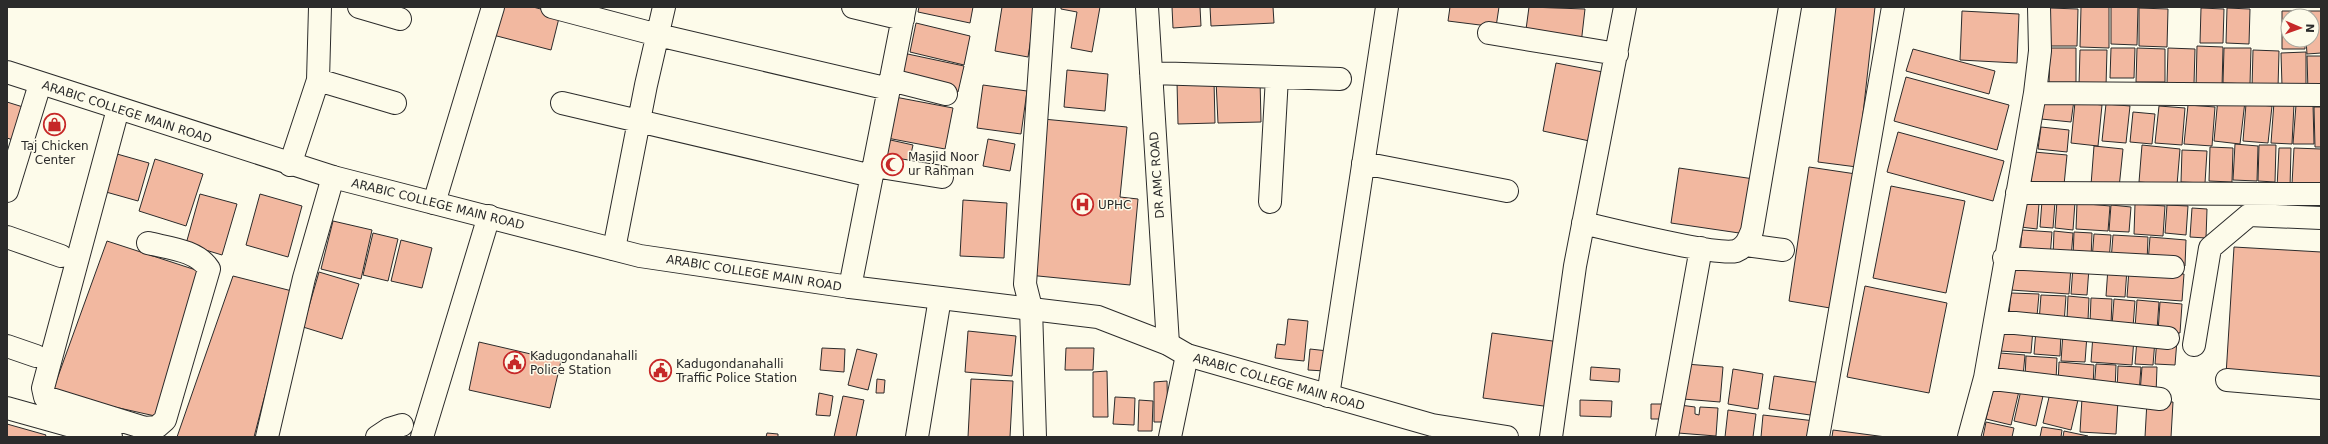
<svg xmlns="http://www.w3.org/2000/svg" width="2328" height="444" viewBox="0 0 2328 444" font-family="'DejaVu Sans',sans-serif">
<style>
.building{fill:#f2b8a0;stroke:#2b2b2b}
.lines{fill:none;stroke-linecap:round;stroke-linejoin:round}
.minor-casing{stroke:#2b2b2b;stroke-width:24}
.major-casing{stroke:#2b2b2b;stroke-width:24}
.minor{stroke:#fdfbea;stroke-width:22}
.major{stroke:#fdfbea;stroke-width:22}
.labels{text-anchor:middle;stroke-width:3;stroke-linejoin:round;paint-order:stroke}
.street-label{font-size:12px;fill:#2b2b2b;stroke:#fdfbea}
.poi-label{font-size:12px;fill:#2b2b2b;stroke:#fdfbea;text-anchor:start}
</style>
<rect width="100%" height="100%" fill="#fdfbea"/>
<path class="building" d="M500,7H533L560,14L551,50L493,35Z
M919,7H973L970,23L918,12Z
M1002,7H1036L1028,57L995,51Z
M1061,7H1100L1092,52L1071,48L1077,12L1061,9Z
M1172,7H1200L1201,26L1173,28Z
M1210,7H1273L1274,23L1211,26Z
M1450,7H1499L1496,27L1448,21Z
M1529,7L1585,9L1581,44L1525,37Z
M1836,7H1875L1857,167L1818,162Z
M2081,7H2109V48L2080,47Z
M2111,7H2138L2137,45L2111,44Z
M2050,8L2078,9L2077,46H2050Z
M2139,8L2168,9L2167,47L2139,46Z
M2201,8L2224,9L2223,43H2200Z
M2227,8L2250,9L2249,44L2226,43Z
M1962,11L2019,14L2017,63L1960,60Z
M2282,11H2305V16H2288V40H2305V49H2282Z
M2306,11H2321V53L2307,54L2306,40H2312V16H2306Z
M916,23L970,36L964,65L910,52Z
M2197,46L2223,47L2222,88L2196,87Z
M2050,48H2076V87L2049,86Z
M2111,48H2135L2134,78H2110Z
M2137,48L2165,49V82H2136Z
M2168,48L2195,49L2194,84H2167Z
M2224,48H2251L2250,84L2223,83Z
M1913,49L1995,71L1989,94L1906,71Z
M2080,50H2107L2106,86L2079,85Z
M2253,50L2279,51L2278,88H2252Z
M2306,52V85L2282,86L2281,53Z
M903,53L964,66L958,92L897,79Z
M2307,56H2321V91L2308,92Z
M1556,63L1608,73L1594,142L1543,131Z
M1067,70L1108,74L1105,111L1064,107Z
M1906,77L2009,105L1997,150L1894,121Z
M1260,79L1261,122L1218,123L1216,80Z
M1214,81L1215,123L1178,124L1177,82Z
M983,85L1027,91L1021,134L977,128Z
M895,97L953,108L945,149L887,138Z
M2043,97L2074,100L2071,122L2041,119Z
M2218,98L2245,101L2240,144L2214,141Z
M7,102L23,107L13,140L7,138Z
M2075,102L2102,105L2098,146L2071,143Z
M2274,102L2294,104L2292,144L2271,143Z
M2106,104L2130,106L2126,143L2102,141Z
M2246,104L2272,106L2268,143L2243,141Z
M2313,104L2314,144H2293L2296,105Z
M2188,105L2215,107L2212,146L2184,144Z
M2159,106L2185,108L2182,145L2155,143Z
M2314,107H2321V147H2315Z
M2133,112L2155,114L2152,144L2130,142Z
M1043,119L1127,127L1120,197L1138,199L1130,285L1028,275Z
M2041,127L2069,130L2067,152L2038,149Z
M1898,132L2004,161L1993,201L1887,172Z
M886,139L913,145L908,167L881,161Z
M988,139L1015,144L1010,171L983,166Z
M2235,144L2258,146L2257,181L2233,180Z
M2142,145L2180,149L2177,185L2139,182Z
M2259,145H2276L2275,182L2258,181Z
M2094,146L2123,149L2119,188L2091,185Z
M2210,147L2233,148L2232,182L2209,181Z
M2279,148H2291L2290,188H2277Z
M2294,148L2321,149V185L2292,184Z
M2182,150L2207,151L2205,183L2181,182Z
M2034,152L2067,155L2064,185L2031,182Z
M117,154L149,163L138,201L106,192Z
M155,159L203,174L186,226L139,211Z
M1809,167L1856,174L1836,309L1789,301Z
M1679,168L1754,179L1746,234L1671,223Z
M1891,186L1965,201L1946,293L1873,278Z
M200,194L237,204L222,255L186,244Z
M260,194L302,206L288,257L246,245Z
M963,200L1007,203L1004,258L960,256Z
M2042,201L2055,202L2053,228L2040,227Z
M2057,201L2075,202L2073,230L2055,228Z
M2023,203L2039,204L2037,229L2021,227Z
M2077,203L2110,206L2108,231L2076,229Z
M2135,204L2165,206L2163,236L2134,234Z
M2111,205L2131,207L2129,232L2109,231Z
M2167,205L2188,206L2186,235L2165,233Z
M2192,208L2207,209L2206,238L2190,237Z
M333,221L372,230L361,279L321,269Z
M2022,230L2052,232L2050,258L2020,256Z
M2054,231L2073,233L2071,259L2053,257Z
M2074,232L2092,233L2091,259L2073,258Z
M373,233L398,239L388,281L363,275Z
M2094,234L2111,235L2109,261L2092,260Z
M2113,235L2148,237L2147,263L2111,261Z
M2150,237L2186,240L2185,266L2148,263Z
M401,240L432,248L422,288L391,281Z
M107,241L202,272L155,416L52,393Z
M2234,247L2321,252V382L2226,375Z
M2013,263L2071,267L2069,294L2011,290Z
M2073,267L2089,268L2087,295L2071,294Z
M2108,268L2127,269L2125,297L2106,296Z
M2129,270L2184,274L2182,301L2127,297Z
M319,272L359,284L342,339L303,327Z
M233,276L292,291L254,437H177Z
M1865,286L1947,303L1929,393L1847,377Z
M2011,293L2039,294L2037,316L2009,314Z
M2041,295L2066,296L2064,323L2039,322Z
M2068,296L2089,298L2088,320L2067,319Z
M2091,298L2112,299L2111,325L2090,323Z
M2114,299L2135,301L2133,327L2112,325Z
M2137,300L2159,302L2157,330L2135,328Z
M2160,302L2182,304L2180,333L2158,332Z
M1288,319L1308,321L1304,361L1275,358L1277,344L1285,345Z
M2002,328L2033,329L2031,353L2000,351Z
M2036,330L2061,332L2060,356L2034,354Z
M968,331L1016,336L1012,376L965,372Z
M1492,333L1560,342L1551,407L1483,398Z
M2063,333L2087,335L2085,362L2061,361Z
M2093,335L2134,338L2132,365L2091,362Z
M2157,338L2177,340L2175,365L2155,364Z
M2137,339L2155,340L2153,365L2135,364Z
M479,342L561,361L550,408L469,390Z
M822,348L845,349L844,372L820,370Z
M1066,348H1094L1093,370H1065Z
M857,349L877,354L868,390L848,385Z
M1310,349L1328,351L1325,371L1308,370Z
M2000,353L2025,355L2023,376L1998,374Z
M2026,356L2057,358L2056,380L2025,378Z
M2059,362L2094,365L2093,387L2058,385Z
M1686,364L1723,367L1720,402L1683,399Z
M2096,364L2116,365L2115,391L2094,390Z
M2118,366L2141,367L2139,393L2117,392Z
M1591,367L1620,369L1619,382L1590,380Z
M2142,367H2157L2156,394L2140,393Z
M1733,369L1763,374L1758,409L1728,404Z
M1107,371L1108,417H1093V372Z
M1774,376L1821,383L1817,416L1769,409Z
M877,379L885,380L884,393H876Z
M971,379L1013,381L1010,437H968Z
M1167,381L1168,422H1154V382Z
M1994,385L2019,391L2011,425L1986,419Z
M2021,390L2043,396L2036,426L2014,421Z
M819,393L833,396L830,416L816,415Z
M2050,393L2078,400L2071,430L2043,423Z
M843,396L864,400L856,437H834Z
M1115,397L1135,398L1134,425L1113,424Z
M2082,398L2118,400L2116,434L2080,432Z
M1139,400L1153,401L1152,431H1138Z
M1580,400L1612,401L1611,417L1580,416Z
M2147,401L2173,402L2171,437H2145Z
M1651,404H1665V419H1651Z
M1680,405L1695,407V414L1699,415L1700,407L1718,408L1716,436L1678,433Z
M1728,410L1756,414L1753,437H1725Z
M1763,415L1815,421L1814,437H1761Z
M1986,422L2014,428L2012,437H1983Z
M7,424L46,435L45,437H7Z
M2042,427L2062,430L2061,437H2040Z
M1833,430L1886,437H1832Z
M2064,431L2088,436L2087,437H2063Z
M767,433L778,434V437H766Z"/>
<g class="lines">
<defs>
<path id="minor" d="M359,7L400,19
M552,7L658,35L889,89
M853,7L903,19
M1147,7L1168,344
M1489,33L1617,54
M1151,73L1340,79
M318,80L395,103
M891,80L946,94
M2035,93L2321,95
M562,103L872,176
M118,109L43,388L45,397L145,428L157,427L165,420L209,269C197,250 168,248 148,243
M1363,163L1507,191
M290,165L318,80L320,7
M874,166L942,177
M7,191L40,84
M2017,193L2321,194
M1270,202L1277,77
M434,203L493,7
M1583,223C1609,229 1716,256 1736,251C1746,247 1748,240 1752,231L1790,7
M7,237L61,256
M1746,245L1783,250
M614,249L646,85L664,7
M2004,258L2173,267
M850,287L905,7
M1995,321L2168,338
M2194,345L2210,248L2249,215L2321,218
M7,346L36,356
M1985,378L2160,399
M2227,380L2321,388
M1328,396L1387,7
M7,408L111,437
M267,437L304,278L333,177
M377,437L389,429L402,425
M422,437L489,216
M917,437L940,298
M1035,437L1031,308L1025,284L1044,7
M1170,437L1187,355
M1551,437L1575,266L1625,7
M1667,437L1701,248
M1818,437L1893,7
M1969,437L1985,378L2035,93L2040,51L2039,7"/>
<path id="major" d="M7,72L333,177L640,256L850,287L1098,317L1168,344L1187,355L1432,425L1507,437"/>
</defs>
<use href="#minor" class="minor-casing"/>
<use href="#major" class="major-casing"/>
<use href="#minor" class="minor"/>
<use href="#major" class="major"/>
</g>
<defs>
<symbol id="shop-ring" viewBox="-11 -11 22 22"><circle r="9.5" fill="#fdfbea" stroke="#c62828" stroke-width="1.5"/><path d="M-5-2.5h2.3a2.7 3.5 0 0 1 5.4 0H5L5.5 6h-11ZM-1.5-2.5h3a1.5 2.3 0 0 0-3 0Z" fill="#c62828"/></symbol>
<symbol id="mosque-ring" viewBox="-11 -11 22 22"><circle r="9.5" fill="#fdfbea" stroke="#c62828" stroke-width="1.5"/><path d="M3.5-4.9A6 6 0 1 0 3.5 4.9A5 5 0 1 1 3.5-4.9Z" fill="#c62828"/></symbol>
<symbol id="hospital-ring" viewBox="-11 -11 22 22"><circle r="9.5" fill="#fdfbea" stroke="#c62828" stroke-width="1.5"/><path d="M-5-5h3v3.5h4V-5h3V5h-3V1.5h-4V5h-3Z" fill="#c62828"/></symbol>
<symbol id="civic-ring" viewBox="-11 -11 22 22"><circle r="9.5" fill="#fdfbea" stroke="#c62828" stroke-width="1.5"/><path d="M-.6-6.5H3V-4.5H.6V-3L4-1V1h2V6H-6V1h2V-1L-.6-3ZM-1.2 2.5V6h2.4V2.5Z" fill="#c62828"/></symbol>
</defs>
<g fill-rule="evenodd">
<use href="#shop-ring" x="42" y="112" width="25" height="25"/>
<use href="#mosque-ring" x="880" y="152" width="25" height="25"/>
<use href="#hospital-ring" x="1070" y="192" width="25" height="25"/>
<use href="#civic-ring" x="502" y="350" width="25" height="25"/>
<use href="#civic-ring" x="648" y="358" width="25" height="25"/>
</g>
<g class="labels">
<g class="street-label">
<text transform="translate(127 112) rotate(18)" y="4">ARABIC COLLEGE MAIN ROAD</text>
<text transform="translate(1157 175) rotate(-94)" y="4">DR AMC ROAD</text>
<text transform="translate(438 204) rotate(14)" y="4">ARABIC COLLEGE MAIN ROAD</text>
<text transform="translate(754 273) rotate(9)" y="4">ARABIC COLLEGE MAIN ROAD</text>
<text transform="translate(1279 382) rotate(16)" y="4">ARABIC COLLEGE MAIN ROAD</text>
</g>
<g class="poi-label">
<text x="55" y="150" text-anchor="middle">Taj Chicken<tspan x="55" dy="14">Center</tspan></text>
<text x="908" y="161">Masjid Noor<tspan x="908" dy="14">ur Rahman</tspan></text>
<text x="1098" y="209">UPHC</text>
<text x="530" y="360">Kadugondanahalli<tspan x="530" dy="14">Police Station</tspan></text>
<text x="676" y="368">Kadugondanahalli<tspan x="676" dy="14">Traffic Police Station</tspan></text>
</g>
</g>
<rect width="2328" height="444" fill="none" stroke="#2b2b2b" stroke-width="16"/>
<g transform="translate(2300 28) rotate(92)"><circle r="19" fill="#fdfbea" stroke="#a9a89e"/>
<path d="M0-3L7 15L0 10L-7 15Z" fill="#c62828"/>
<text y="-6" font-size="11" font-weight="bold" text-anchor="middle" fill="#2b2b2b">N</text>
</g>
</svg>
